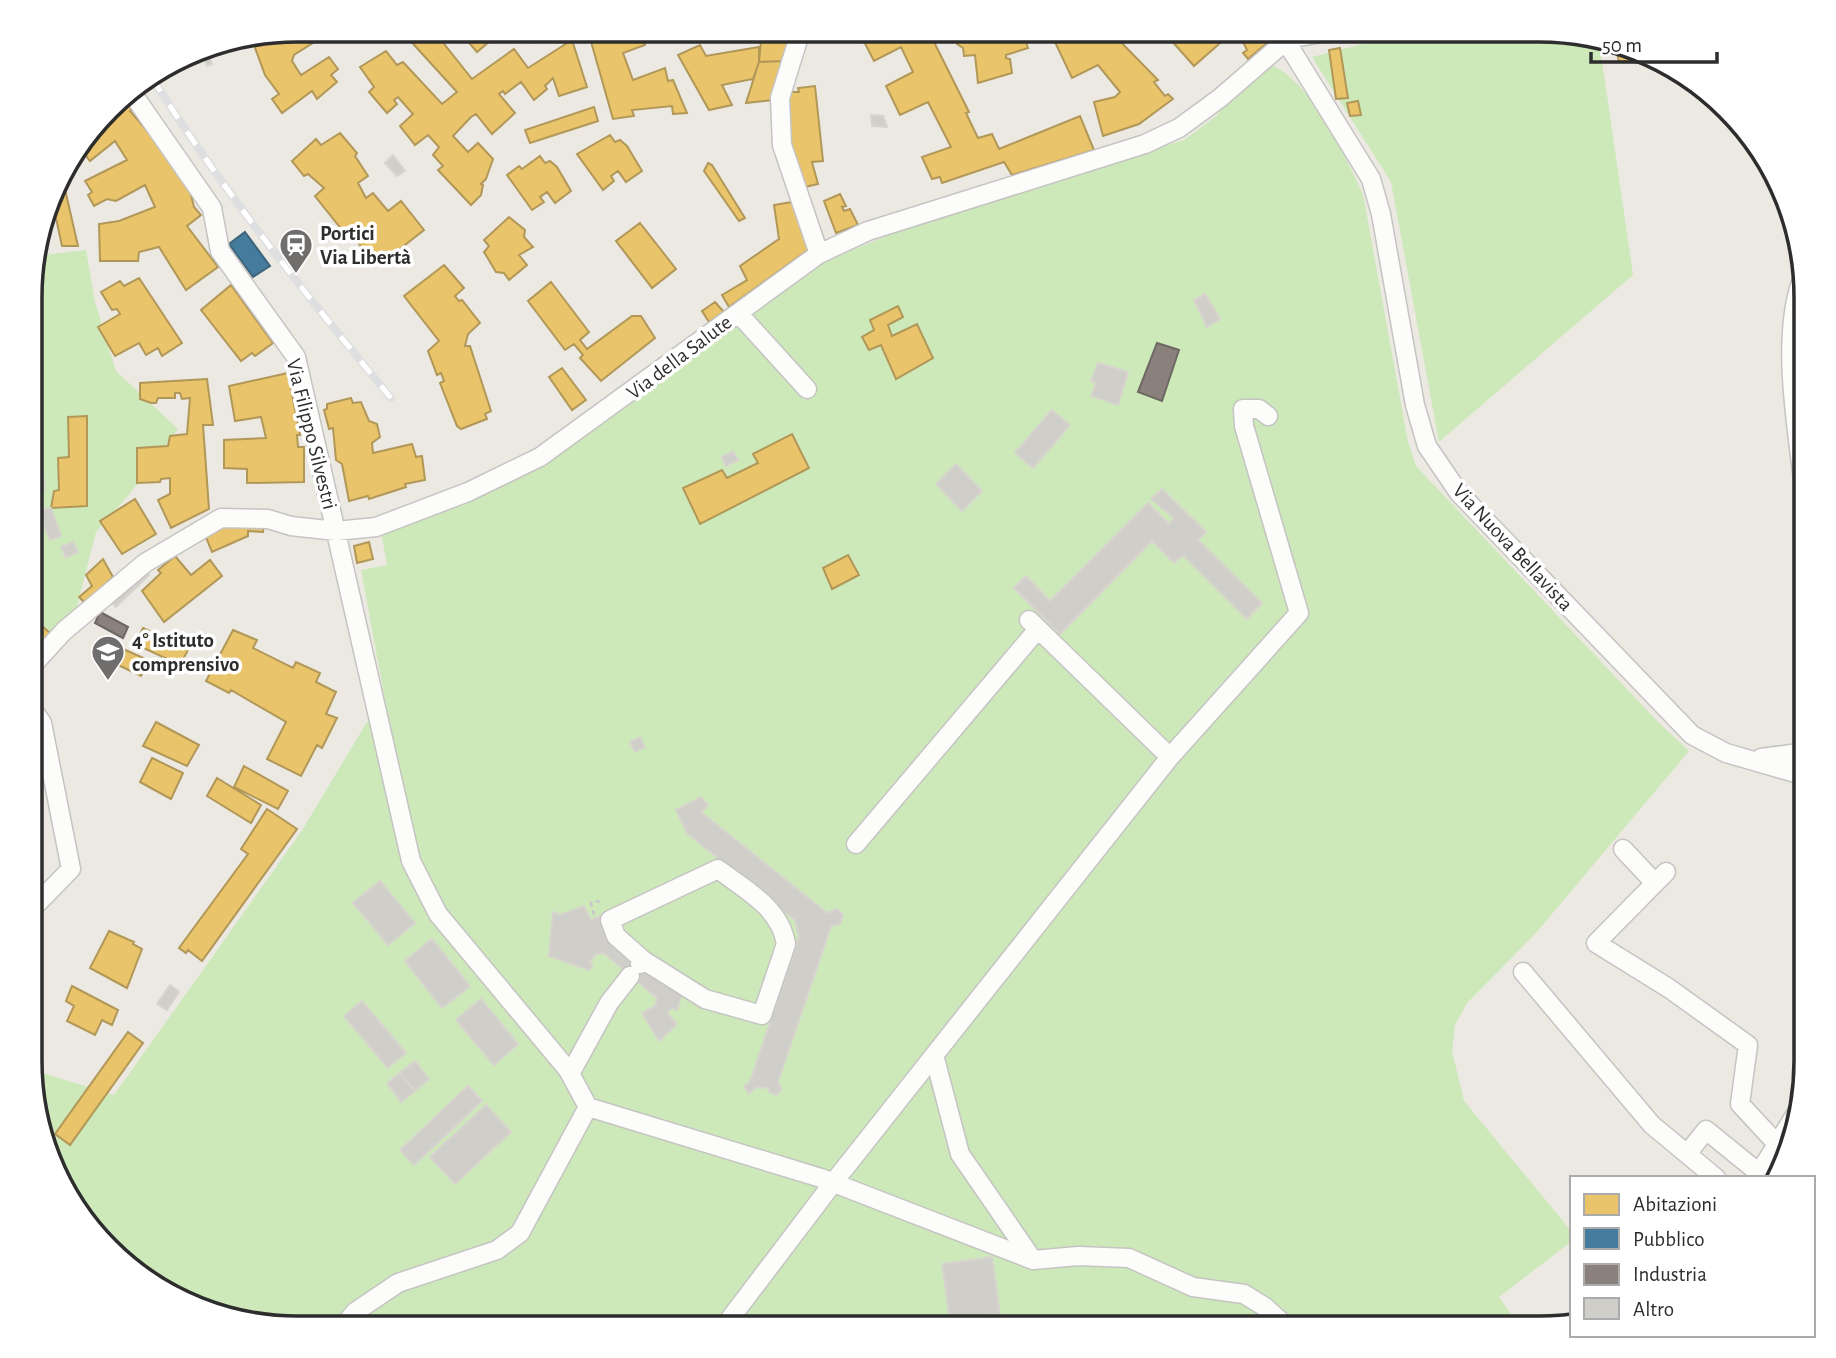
<svg xmlns="http://www.w3.org/2000/svg" width="1836" height="1358" viewBox="0 0 1836 1358" font-family="'Alegreya Sans',sans-serif">
<style>
.green{fill:#cde9ba}
.homes{fill:#e9c46a;stroke:#b19758;stroke-width:2}
.public{fill:#457b9d;stroke:#3e647b;stroke-width:2}
.industry{fill:#8a817c;stroke:#6e6864;stroke-width:2}
.building{fill:#d0cec9;stroke:#d7d4ce;stroke-width:2}
.lines{fill:none;stroke-linecap:round;stroke-linejoin:round}
.minor-casing{stroke:#c5c4c3;stroke-width:21}
.path{stroke:#c8c8c8;stroke-width:2.5;stroke-dasharray:5 3.5;stroke-linecap:butt}
.minor{stroke:#fcfcfb;stroke-width:18}
.rail-casing{stroke:#dedfe0;stroke-width:8}
.rail{stroke:#fff;stroke-width:5;stroke-dasharray:16;stroke-linecap:butt}
.labels{text-anchor:middle;stroke-width:7;stroke-linejoin:round;paint-order:stroke}
.poi-label{font-size:21px;font-weight:bold;fill:#2d2d2d;stroke:#fff;text-anchor:start}
.street-label{font-size:21px;fill:#2d2d2d;stroke:#fff}
.rim{fill:none;stroke:#2d2d2d;stroke-width:3.5}
</style>
<rect width="100%" height="100%" fill="#ece8e2"/>
<path class="green" d="M1418,30H1556L1599,40L1633,275L1439,442L1391,182L1312,57Z
M1266,64C1305,70 1347,159 1363,194L1408,442L1416,466L1658,722L1689,751L1536,933L1467,1003L1455,1025L1452,1051L1464,1101L1572,1232V1241L1499,1297L1521,1328H280L195,1308L121,1262L57,1180L30,1069L114,1095L301,832L367,722L388,716L361,570L387,565L381,532L500,486L575,443L820,264L917,223L1184,140L1215,117Z
M86,250L95,302L116,371L178,429L128,496L96,532L75,614L31,661L32,262L34,256Z"/>
<path class="homes" d="M308,30L316,41L294,55L292,61L301,75L329,57L338,69L331,75L337,82L317,99L312,91L282,113L272,99L279,94L265,75L254,45L279,33Z
M393,30H433L472,79L514,49L528,68L572,40L587,87L559,96L553,78L545,86L547,89L534,100L521,82L505,94L503,91L499,94L515,113L492,134L476,114L471,117L453,136L468,152L478,143L493,159L486,179L481,184L483,185L481,195L471,205L438,170L443,166L433,155L439,147L428,135L415,145L400,126L413,114L398,97L394,100L397,104L387,113L369,92L374,87L360,67L386,51L397,65L403,62L442,104L457,92L405,35L399,40Z
M458,30H503L477,52Z
M522,30H546L533,42Z
M609,30H639L645,45L623,53L633,80L665,68L668,81L673,80L687,113L673,114L672,106L632,110L634,116L613,119L590,38Z
M762,30H791L783,61L759,62Z
M862,30H928L969,112L966,113L978,138L992,134L999,149L1080,116L1094,150L1012,175L1004,162L942,183L940,177L932,179L922,157L951,147L928,102L900,115L886,86L913,72L901,47L874,61L859,32Z
M955,30H1022L1028,48L1006,55V58L1010,59L1012,73L978,83L975,55L964,56L963,48L957,44Z
M1066,30H1094V36L1102,30H1109L1158,80L1154,82L1165,96L1168,94L1173,99L1139,124L1103,136L1094,102L1115,97L1120,92L1098,65L1072,78L1054,40Z
M1179,30H1221L1227,37L1194,66L1170,39Z
M1240,30H1262L1267,35L1266,44L1248,59L1243,53L1247,50L1243,42L1247,37Z
M1615,44L1641,50L1656,59L1636,63V60L1619,62Z
M700,45L706,56L759,47V62L753,79L722,85L732,105L709,110L678,55Z
M1340,48L1348,98L1336,99L1329,50Z
M783,61L774,100L746,103L759,62Z
M815,86L823,161L812,162L818,184L805,187L791,146L788,92H799L798,88Z
M122,95L133,108L130,111L156,141L190,191L194,207L201,215L187,226L218,267L186,290L159,247L139,252L138,261H100L99,224L119,221L155,207L145,185L116,201L107,199L94,206L88,195L92,192L85,181L127,160L115,141L90,161L79,147Z
M1358,101L1361,115L1350,116L1347,103Z
M594,107L598,121L530,143L525,130Z
M340,133L357,153L355,156L368,176L358,183L366,198L373,193L388,211L401,201L424,230L391,256L389,254L374,264L357,241L361,237L359,234L350,240L315,196L324,188L308,174L304,176L292,161L316,139L321,145Z
M610,135L615,142L620,140L627,146L642,171L626,182L618,171L611,176L614,181L603,190L577,154Z
M540,156L545,163L550,161L557,167L571,191L555,203L547,192L540,197L544,202L532,210L507,175L519,166L522,169Z
M708,163L712,165L745,218L739,221L704,171Z
M63,170L69,176L58,186L64,185L78,246H62L54,209L48,215Z
M840,194L846,206L842,207L844,211L850,209L858,225L836,233L824,201Z
M798,201L808,250L729,307L722,295L747,280L740,266L779,239L774,205Z
M509,217L525,230L524,237L533,247L519,255L527,265L509,280L504,273L496,272L484,252L489,246L484,240Z
M640,223L676,269L652,288L616,241Z
M444,265L464,288L455,296L459,301L462,300L480,323L468,334L465,346H470L491,411L485,414L487,419L461,429L457,426L440,383L444,381L441,373L437,375L428,351L439,341L404,296Z
M139,278L182,343L162,356L158,348L146,355L139,343L115,356L98,327L120,314L117,309L112,310L101,292L120,281L124,286Z
M551,282L589,332L580,340L587,349L632,316H641L655,338L601,381L580,358L583,355L574,344L565,350L528,301Z
M231,285L273,343L255,356L252,353L241,361L201,310Z
M715,302L724,312L709,322L702,311Z
M898,306L903,317L888,325L892,336L917,324L933,358L896,379L881,345L869,350L862,337L874,330L870,320Z
M562,368L586,400L572,410L549,377Z
M288,373L300,435H297L298,447H304V482L247,483V469L224,468V440L266,438L261,417L235,421L229,386Z
M207,379L213,425H203L209,509L171,528L158,500L170,494V478L161,479L160,482L137,483V448L168,446L170,436L187,434L190,398L182,399L180,393H175V398H158L156,403H151L140,399V383Z
M351,398L353,403L361,402L369,421L377,424L380,437L372,443L373,453L412,444L416,457L422,456L425,480L405,484L406,487L369,499L368,496L349,501L342,464L336,460L333,428L329,429L324,410L327,409V404Z
M87,416V506L51,508L54,491L59,490L58,458L69,457L68,417Z
M792,434L809,468L700,524L683,488L722,470L727,478L758,463L753,454Z
M135,499L156,534L122,554L100,521Z
M233,521L264,525L263,532L248,531V536L212,552L205,535Z
M369,542L373,559L357,563L354,546Z
M848,555L859,575L832,589L823,568Z
M175,556L191,575L210,560L222,576L164,622L142,591L161,573L158,570Z
M103,559L113,577L85,603L79,597L92,586L86,575Z
M41,625L52,635L40,648L31,635Z
M143,628L188,650L180,665L135,644Z
M233,630L257,640L253,648L293,668L296,662L320,673L316,682L336,692L326,714L337,718L322,748L317,745L301,776L267,759L286,722L231,690L229,693L206,681Z
M123,649L148,660L141,676L116,664Z
M156,722L199,745L187,766L143,746Z
M152,758L183,773L171,799L140,782Z
M244,766L288,791L278,809L234,787Z
M217,778L261,805L251,823L207,796Z
M267,809L297,829L202,961L188,950L186,953L179,948L248,854L241,849Z
M109,931L134,942L133,944L142,949L127,988L90,968Z
M72,986L118,1010L112,1025L102,1020L95,1035L67,1021L74,1006L66,1001Z
M128,1032L143,1043L70,1145L55,1134Z"/>
<path class="public" d="M245,232L270,266L253,277L229,244Z"/>
<path class="industry" d="M1157,343L1179,350L1162,401L1138,392Z
M100,612L128,627L123,638L95,623Z"/>
<path class="building" d="M205,48L212,64L207,66L202,54L174,73L171,67Z
M871,115L883,116L887,127L872,126Z
M393,155L405,171L397,176L385,163Z
M1205,294L1220,319L1207,327L1194,300Z
M1098,363L1128,372L1118,405L1091,396L1096,383L1091,381Z
M1052,410L1070,425L1033,468L1015,453Z
M733,451L738,460L726,466L722,457Z
M956,464L982,491L962,511L936,484Z
M41,466L45,489L32,491L33,467Z
M1162,489L1206,532L1198,540L1262,603L1247,619L1183,555L1174,563L1152,541L1060,634L1014,588L1026,576L1050,601L1148,503L1169,524L1174,518L1151,499Z
M51,508L61,536L50,540L38,511Z
M73,542L78,552L66,558L61,547Z
M144,570L149,575L116,607L108,598Z
M640,737L645,747L635,752L630,742Z
M701,797L708,805L701,812L827,913L837,909L843,915L840,924L831,926L778,1082L782,1089L777,1095L769,1092V1088L756,1087L749,1094L744,1086L750,1082L799,937L795,920L687,833L676,810Z
M380,881L415,923L388,945L353,903Z
M584,906L591,920L601,916L610,938L666,986L683,991L677,1010L670,1008L668,1014L677,1024L659,1041L642,1013L655,1006L657,998L604,953L595,955L589,962L593,965L589,970L549,956L553,912L560,915Z
M432,939L470,986L442,1008L405,961Z
M170,985L179,992L167,1010L157,1004Z
M481,999L518,1044L494,1065L456,1020Z
M362,1001L406,1053L388,1068L344,1016Z
M415,1061L429,1079L415,1091L400,1073Z
M400,1073L415,1091L401,1102L387,1083Z
M468,1086L482,1101L414,1165L400,1150Z
M486,1105L511,1132L455,1184L430,1157Z
M992,1257L1000,1314L950,1321L942,1264Z"/>
<g class="lines">
<defs>
<path id="minor" d="M801,30L780,98L782,145L819,254
M1279,30L1371,179L1381,214L1415,405L1427,446L1459,493L1692,735L1726,753L1806,776
M130,90L212,208L220,251L296,357L411,861L438,914L568,1070L588,1107L821,1178L1033,1260L1078,1256L1129,1258L1193,1287L1244,1294L1265,1307L1288,1328
M1802,280C1779,341 1799,438 1806,504
M738,313L807,389
M1029,620L1170,757
M31,667L64,631L145,563L221,518L268,519L291,526L336,531L376,527L468,492L540,457L819,254L868,231L1145,144L1179,128L1220,98L1288,39L1338,30
M1761,758L1806,752
M856,844L1038,629
M1623,849L1655,883
M1666,872L1596,943L1670,989L1748,1045L1740,1104L1777,1144
M31,910L71,869L42,723L31,707
M640,964L643,960L705,999L762,1015L786,944C780,907 745,890 718,869L610,920L616,936L643,960
M1523,972L1652,1125L1716,1178
M934,1055L960,1154L1033,1260
M570,1074L609,1003L630,976
M1687,1154L1706,1130L1759,1173
M1756,1178L1799,1109
M342,1328L355,1312L398,1283L497,1250L520,1233L588,1107
M723,1328L833,1183L1170,757L1299,613L1244,426L1243,409H1259L1268,416"/>
</defs>
<use href="#minor" class="minor-casing"/>
<path class="path" d="M594,915L591,903L598,901L602,905"/>
<use href="#minor" class="minor"/>
<defs>
<path id="rail" d="M152,78C223,191 306,295 391,398"/>
</defs>
<use href="#rail" class="rail-casing"/>
<use href="#rail" class="rail"/>
</g>
<defs>
<symbol id="station-pin" viewBox="-11 -11 22 30"><path d="M0 17L-7.5 6A9.5 9.5 0 1 1 7.5 6Z" fill="#706e6c" stroke="#fff"/><path d="M-3-6H3Q5-6 5-4V2Q5 4 3 4L4.5 6H3L1.5 4h-3L-3 6H-4.5L-3 4Q-5 4-5 2V-4Q-5-6-3-6ZM-3.5-4v3h7v-3ZM-3.5 1v1.5H-2V1ZM2 1v1.5H3.5V1Z" fill="#fff"/></symbol>
<symbol id="school-pin" viewBox="-11 -11 22 30"><path d="M0 17L-7.5 6A9.5 9.5 0 1 1 7.5 6Z" fill="#706e6c" stroke="#fff"/><path d="M0-5L7-2L0 1L-7-2ZM-4 1L0 2.5L4 1V4Q0 6-4 4Z" fill="#fff"/></symbol>
</defs>
<g fill-rule="evenodd">
<use href="#station-pin" x="277" y="226" width="38" height="52"/>
<use href="#school-pin" x="89" y="633" width="38" height="52"/>
</g>
<g class="labels">
<g class="poi-label">
<text x="320" y="240">Portici<tspan x="320" dy="24">Via Libertà</tspan></text>
<text x="132" y="647">4° Istituto<tspan x="132" dy="24">comprensivo</tspan></text>
</g>
<g class="street-label">
<text transform="translate(679 357) rotate(-37)" y="7">Via della Salute</text>
<text transform="translate(312 434) rotate(76)" y="7">Via Filippo Silvestri</text>
<text transform="translate(1513 547) rotate(47)" y="7">Via Nuova Bellavista</text>
</g>
</g>
<path d="M0 0H1836V1358H0ZM297 42H1539A255 255 0 0 1 1794 297V1061A255 255 0 0 1 1539 1316H297A255 255 0 0 1 42 1061V297A255 255 0 0 1 297 42Z" fill="#fff" fill-rule="evenodd"/>
<path class="rim" d="M297 42H1539A255 255 0 0 1 1794 297V1061A255 255 0 0 1 1539 1316H297A255 255 0 0 1 42 1061V297A255 255 0 0 1 297 42Z"/>
<rect x="1570" y="1176" width="245" height="161" fill="#ffffff" stroke="#ababab" stroke-width="2"/>
<rect x="1584" y="1194" width="35" height="21" fill="#e9c46a" stroke="#ababab" stroke-width="2"/>
<text x="1633" y="1211" font-size="21" fill="#2d2d2d">Abitazioni</text>
<rect x="1584" y="1228" width="35" height="21" fill="#457b9d" stroke="#ababab" stroke-width="2"/>
<text x="1633" y="1246" font-size="21" fill="#2d2d2d">Pubblico</text>
<rect x="1584" y="1264" width="35" height="21" fill="#8a817c" stroke="#ababab" stroke-width="2"/>
<text x="1633" y="1281" font-size="21" fill="#2d2d2d">Industria</text>
<rect x="1584" y="1298" width="35" height="21" fill="#d0cec9" stroke="#ababab" stroke-width="2"/>
<text x="1633" y="1316" font-size="21" fill="#2d2d2d">Altro</text>
<path d="M1591 52v10h126v-10" fill="none" stroke="#2d2d2d" stroke-width="3.5"/>
<text x="1602" y="52" font-size="21" fill="#2d2d2d" stroke="#ffffff" stroke-width="5" paint-order="stroke">50 m</text>
</svg>
